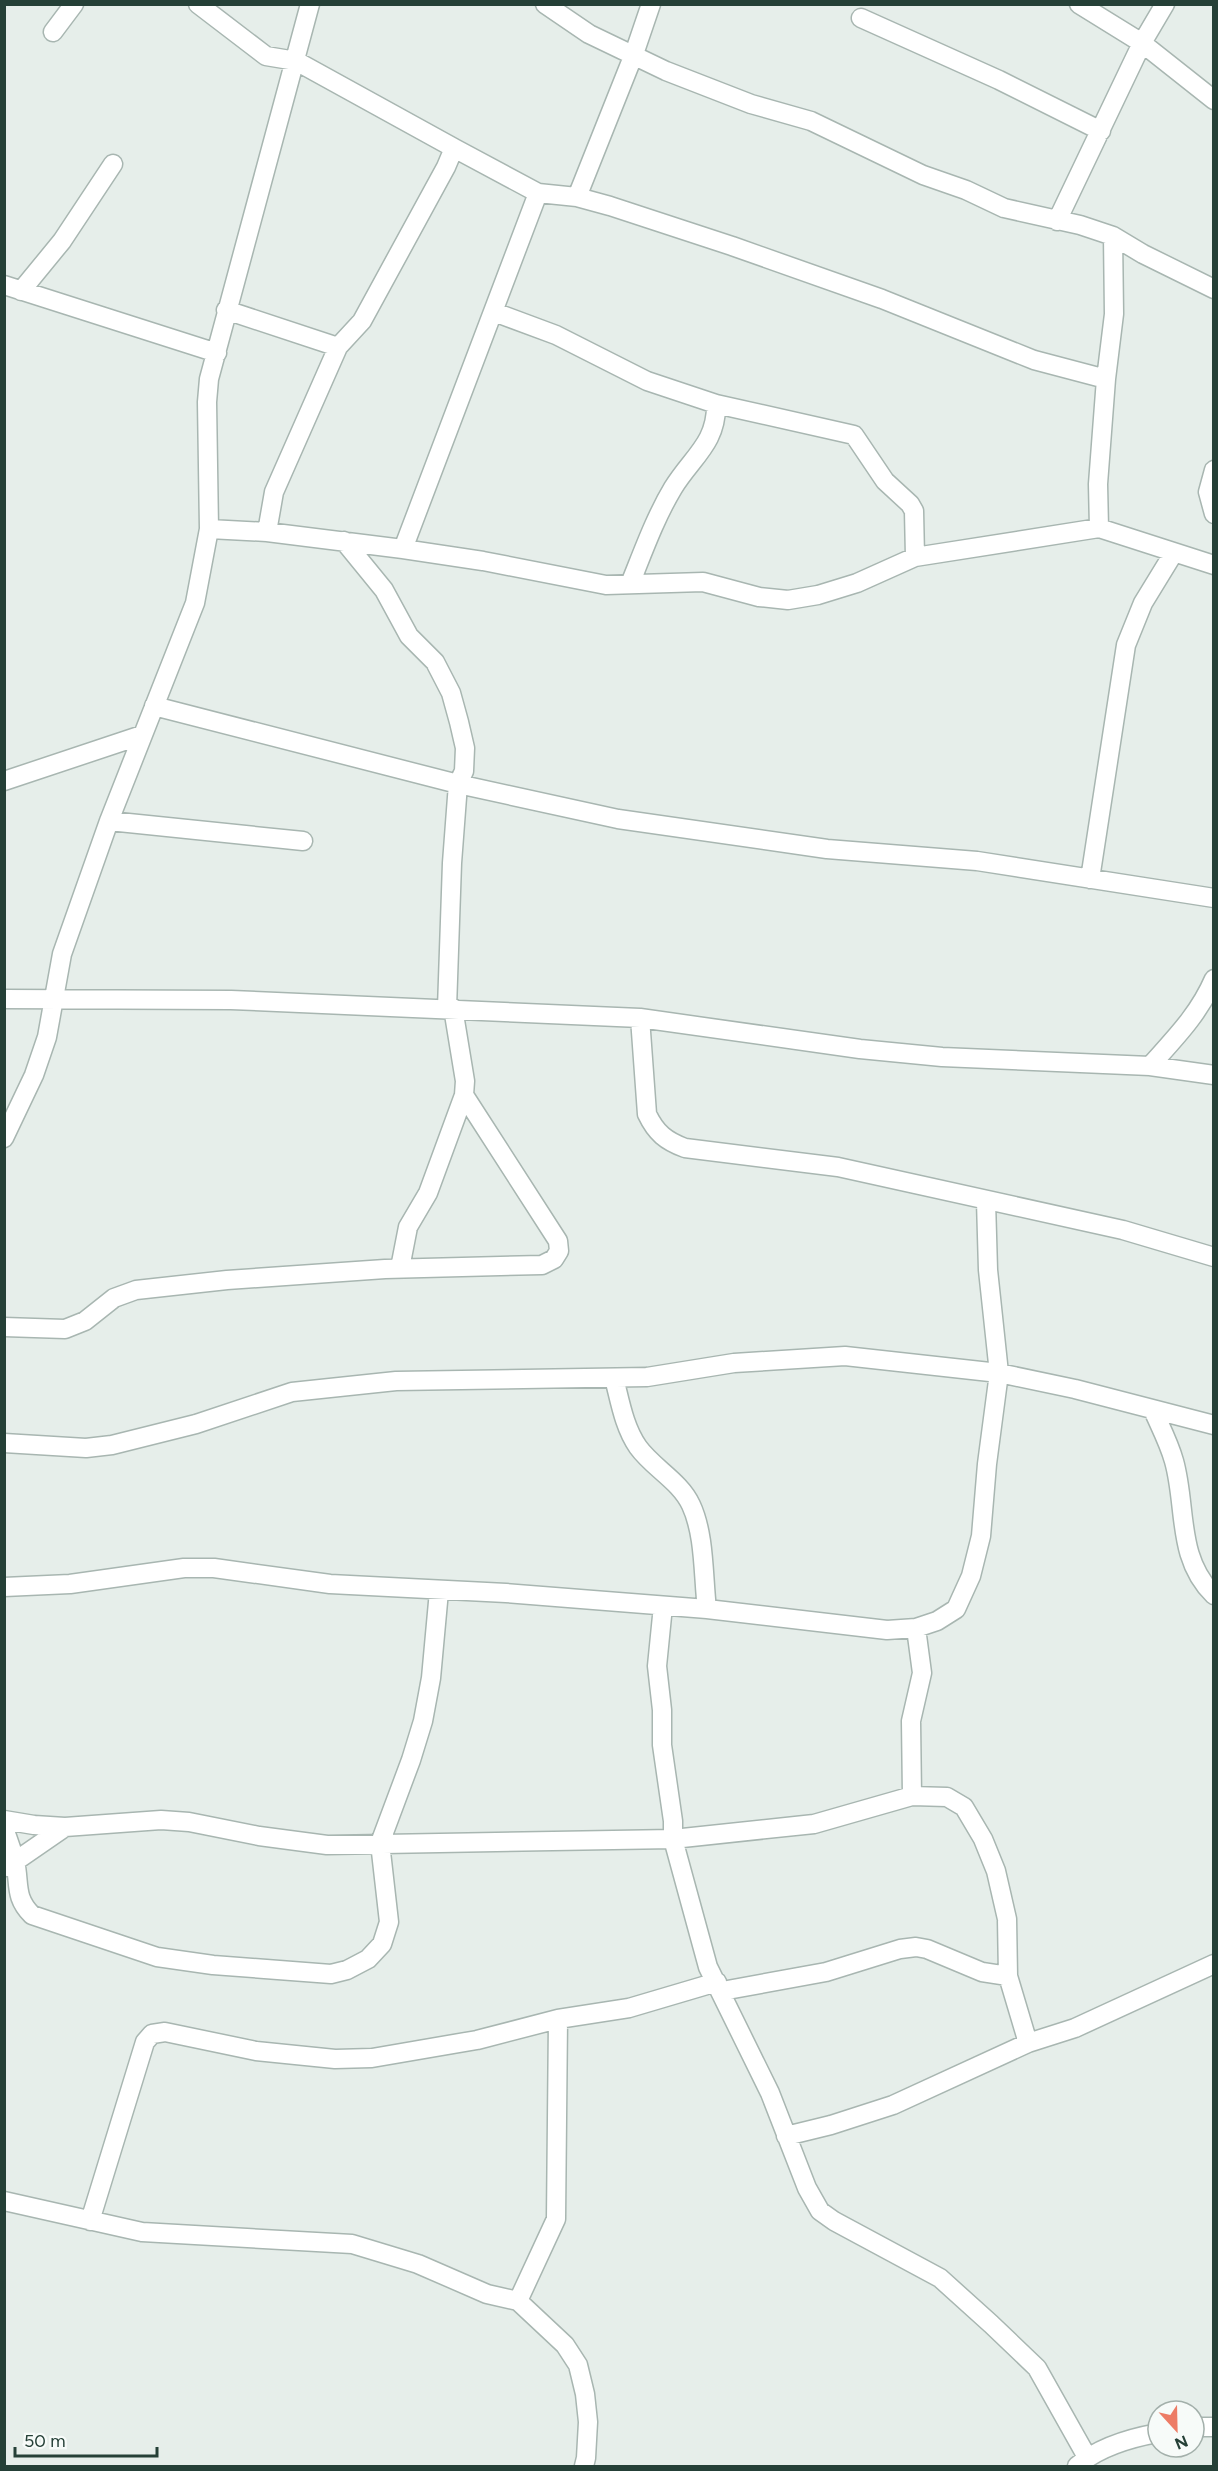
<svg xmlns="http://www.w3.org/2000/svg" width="1218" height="2471" viewBox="0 0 1218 2471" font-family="Figtree,sans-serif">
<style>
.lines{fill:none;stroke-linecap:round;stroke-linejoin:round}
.minor-casing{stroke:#a8b6b1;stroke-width:21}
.minor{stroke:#fff;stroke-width:18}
</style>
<rect width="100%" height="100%" fill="#e6eeea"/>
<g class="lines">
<defs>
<path id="minor" d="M198,4L266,56L296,61L454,148
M545,4L589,34L666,71L751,104L811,121L923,175L966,190L1004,208L1080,225L1113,236L1143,254L1214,289
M1079,4L1142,43L1214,100
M861,18L999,80L1101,131
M53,32L74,4
M577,197L634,54L651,4
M1057,221L1142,43L1165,4
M4,285L217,353
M21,291L62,241L113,164
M226,310L338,347L362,321L446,167L454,148L538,193L577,197L610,206L732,246L882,299L1034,360L1106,379L1098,484L1099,528
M494,312L556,335L647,381L716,404L854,435L885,481L910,504L914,511L915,557
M1106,379L1114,314L1113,236
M1214,470L1208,492L1214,514
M209,529L267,532L403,549L483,561L606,585L703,582L759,597L788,600L818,595L857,583L915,557L1099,528L1214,565
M267,532L274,492L338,347
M344,541L384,590L409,636L435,662L451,693L459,722L465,748L464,771L458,784L452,863L447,1008
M403,549L538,193
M630,584C643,552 655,518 673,488C692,457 717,443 716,404
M154,706L458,784L618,819L827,849L977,861L1214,898
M4,781L142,735
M109,821L303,841
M1090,879L1126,645L1143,603L1173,554
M4,999L231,1000L640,1018L860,1049L942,1057L1150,1066L1214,1075
M640,1018L647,1114C656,1133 666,1141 685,1148L838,1167L1123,1230L1214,1257
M1150,1066C1175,1038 1199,1014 1214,979
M4,1138L34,1075L47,1037L62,954L109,821L195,603L209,529L207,402L209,379L310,4
M400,1268L408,1227L428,1193L464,1095L465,1081L453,1008
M4,1327L65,1329L85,1321L114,1298L136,1290L227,1280L385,1269L542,1265L554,1259L559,1251L558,1241L464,1095
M614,1378C620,1401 624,1427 638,1447C653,1468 680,1481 691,1505C705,1535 703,1576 707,1609
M1153,1410C1160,1426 1169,1443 1174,1461C1187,1507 1176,1558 1214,1595
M4,1443L86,1448L112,1445L196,1424L292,1392L396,1381L647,1377L734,1363L845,1356L999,1373L1075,1389L1214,1425
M4,1587L70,1584L184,1568H214L330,1584L506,1593L707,1609L887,1630L916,1628L937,1621L956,1609L971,1576L981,1536L987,1464L999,1373L988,1270L986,1201
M663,1606L657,1666L662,1710V1745L673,1821V1839L708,1967L770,2093L807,2188L820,2211L834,2221L940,2278L991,2324L1037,2368L1087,2457
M912,1796L911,1721L922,1673L916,1628
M4,1820L34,1825L65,1827L161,1820L189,1822L259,1836L327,1845L673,1839L814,1824L912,1796L947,1797L964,1807L983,1839L996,1871L1007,1919L1008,1976L1028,2043L1075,2028L1214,1964
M4,1828C8,1839 12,1850 15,1861C20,1884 14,1897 32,1915L157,1957L213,1965L331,1974L347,1970L368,1959L382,1944L389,1922L380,1843L411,1760L423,1721L431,1678L439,1591
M7,1867L65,1827
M722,1991L826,1972L900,1949L916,1947L927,1949L982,1972L1008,1976
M786,2136L831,2125L893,2105L1028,2043
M4,2201L142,2232L352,2244L418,2264L487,2294L518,2301L565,2345L578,2365L585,2394L588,2422L586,2458L584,2466
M90,2221L145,2042L152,2034L165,2032L256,2051L335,2059L372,2058L477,2040L558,2019L629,2008L717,1982
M518,2301L556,2219L558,2019
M1194,2427H1214
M1077,2466C1099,2447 1130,2438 1158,2433"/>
</defs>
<use href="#minor" class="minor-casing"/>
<use href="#minor" class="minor"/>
</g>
<rect width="1218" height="2471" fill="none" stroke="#254037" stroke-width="12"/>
<g transform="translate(1176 2429) rotate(158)"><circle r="28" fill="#f7fbf9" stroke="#a3b0ab" stroke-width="1.5"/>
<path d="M0-4.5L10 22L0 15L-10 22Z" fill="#ed7c66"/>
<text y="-9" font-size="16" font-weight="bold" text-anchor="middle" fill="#254037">N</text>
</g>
<path d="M15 2447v9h142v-9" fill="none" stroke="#254037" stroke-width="3"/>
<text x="24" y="2447" font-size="18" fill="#254037" stroke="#f7fbf9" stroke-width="4.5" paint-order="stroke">50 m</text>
</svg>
